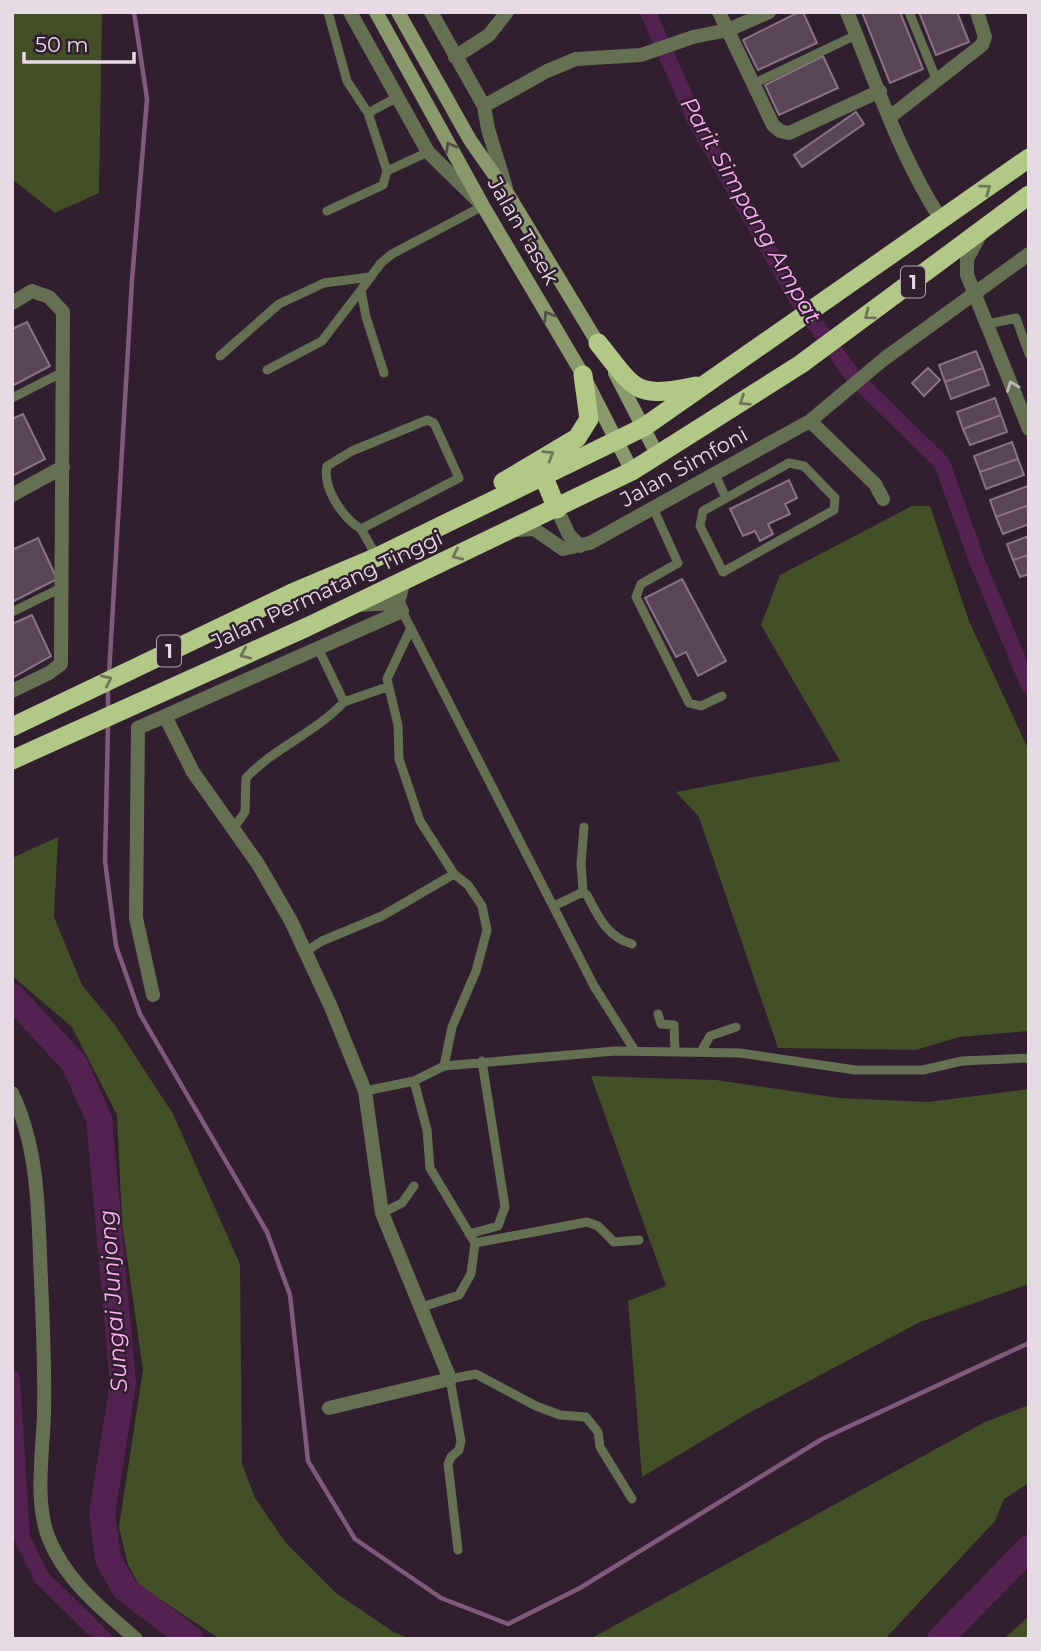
<svg xmlns="http://www.w3.org/2000/svg" width="1041" height="1651" viewBox="0 0 1041 1651" font-family="Montserrat,sans-serif">
<style>
.green{fill:#424f27}
.lines{fill:none;stroke-linecap:round;stroke-linejoin:round}
.stream{stroke:#80597d;stroke-width:4.5}
.canal{stroke:#542250;stroke-width:16}
.river{stroke:#542250;stroke-width:26}
.building{fill:#5a4557;stroke:#8a7387;stroke-width:2}
.service{stroke:#657053;stroke-width:9}
.minor{stroke:#657053;stroke-width:14}
.secondary{stroke:#89996c;stroke-width:14}
.trunk{stroke:#b2c886;stroke-width:19}
.oneway{stroke:#545047}
.oneway2{stroke:#72745a}
.oneway3{stroke:#c0bab9}
.labels{text-anchor:middle;stroke-width:5;stroke-linejoin:round;paint-order:stroke}
.shield{fill:#311f2f;stroke:#b0a2ae;stroke-width:2}
.shield-label{font-size:19px;font-weight:bold;fill:#e7dae5}
.street-label{font-size:21px;fill:#e7dae5;stroke:#311f2f}
.water-label{font-size:23px;font-style:italic;fill:#feaff6;stroke:#311f2f}
</style>
<rect width="100%" height="100%" fill="#311f2f"/>
<path class="green" d="M12,12H102L99,193L55,213L12,179Z
M912,506H930L969,621L1029,751V1031L959,1037L916,1050L778,1048L699,817L676,792L840,761L761,625L780,575Z
M58,837L54,917L82,985L115,1025L173,1114L240,1264L242,1464L255,1498L286,1543L336,1593L392,1631L410,1639H220L140,1586L128,1565L119,1527L143,1370L122,1222L117,1115L72,1027L12,976V858Z
M591,1076L716,1080L839,1098L928,1102L1029,1089V1284L920,1322L747,1414L642,1477L628,1301L666,1286Z
M1029,1405V1483L1004,1499L995,1521L885,1639H590L985,1422Z
M1029,1616V1639H1004L1007,1636Z"/>
<g class="lines">
<path class="stream" d="M109,674L132,280L147,99L134,12
M108,709V686
M108,725L105,861L116,946L140,1014L267,1232L290,1295L308,1461L355,1539L441,1598L508,1624L580,1588L822,1439L1029,1343"/>
<path class="canal" d="M648,12L695,120L794,294L852,375L942,463L977,561L1029,686
M12,1378L22,1538L42,1578L104,1639"/>
<path class="river" d="M12,996L74,1063L99,1119L123,1383L102,1514L108,1559L125,1589L191,1639
M940,1639L1029,1548"/>
</g>
<path class="building" d="M799,12H803L817,43L758,70L743,40Z
M862,12H900L923,69L890,83Z
M919,12H957L969,42L936,55Z
M823,56L838,88L779,115L765,85Z
M856,112L864,124L802,167L794,155Z
M27,322L50,366L12,386V329Z
M976,351L983,368L945,382L939,365Z
M928,368L940,380L924,396L912,383Z
M983,368L989,385L951,399L945,382Z
M995,398L1001,415L963,429L957,412Z
M23,414L45,459L12,476V419Z
M1001,415L1007,432L970,445L963,429Z
M1012,442L1018,459L980,472L974,456Z
M1018,459L1024,475L986,489L980,472Z
M789,480L797,498L785,504L790,514L768,524L773,534L760,541L755,531L743,536L730,509Z
M1028,486L1029,505L996,517L990,500Z
M1029,505V524L1003,534L996,517Z
M1029,536V555L1013,560L1007,544Z
M38,538L57,579L12,602V550Z
M1029,555V574L1020,577L1013,560Z
M682,579L726,661L698,676L686,652L676,657L645,598Z
M32,615L51,656L12,678V624Z"/>
<g class="lines">
<path class="service" d="M909,12L937,81
M753,84L856,35
M368,113L396,98
M387,171L428,152
M327,211L383,185L387,171L368,113L347,81L328,12
M988,324L1016,318L1029,354
M220,356L279,304L324,283L370,277
M267,370L322,341L361,290
M384,373L366,317L361,290L381,263L392,254L483,206
M12,398L63,372
M789,463L804,466L835,498L834,510L723,572L700,526L703,511Z
M715,474L725,496
M653,508L678,563L641,584L636,597L689,703L701,706L722,696
M361,529C343,518 322,488 327,466L352,451L427,420L434,423L459,478L361,529L377,557
M402,611L594,986L635,1051
M12,612L63,587
M411,628L387,679L398,725L399,759L420,821L454,874L468,885L482,906L487,930L476,971L452,1027L444,1066
M344,702L387,687
M233,829L245,812L246,778C274,748 315,733 344,702L318,648
M583,892L581,864L584,827
M556,905L583,892L587,895C598,916 607,937 632,944
M305,952L322,941L382,916L454,874
M658,1014L661,1024L674,1025L675,1051
M701,1052L710,1036L736,1027
M414,1081L427,1130L430,1168L475,1243L471,1274L459,1295L422,1307
M365,1091L414,1081L444,1066L615,1051L740,1053L855,1070H923L962,1061L1029,1058
M382,1213L402,1203L414,1186
M469,1234L498,1226L505,1207L482,1061
M475,1243L587,1222L598,1226L614,1242L639,1240
M458,1550L448,1464L451,1457L459,1450L461,1441L450,1379L476,1374L536,1406L560,1415L586,1417L598,1432L600,1447L632,1499"/>
<path class="minor" d="M350,12L428,152L478,201
M431,12L484,106L488,129L506,188
M719,12L773,125L780,131L789,133L880,91
M847,12C876,82 900,158 942,221
M455,57L489,35L507,12
M484,106L547,71L576,59L641,55L693,37L728,30L769,12
M890,117L982,45L985,37L977,12
M980,235L967,259V275L1029,429
M12,303L32,291L49,297L63,312L61,664L49,673L12,691
M810,421L875,484L883,499
M12,495L63,467
M557,509L569,535L580,546
M516,530L534,529L563,549L590,543L810,421L884,359L1029,254
M357,605L398,603
M165,716L193,772L258,864L291,921L331,1007L365,1091L382,1213L450,1379L329,1408
M153,995L136,918L138,728L402,611L398,603L404,580
M12,1093C40,1151 38,1217 41,1280C43,1324 45,1368 44,1413C43,1452 34,1502 49,1539C66,1581 103,1610 136,1639"/>
<path class="secondary" d="M376,12L483,206L583,375L632,471
M398,12L470,140L509,196L602,350
M615,373L658,456"/>
<path class="trunk" d="M598,343C636,390 633,399 696,386
M543,475L557,509
M503,482L577,438L589,419L583,375
M12,727L292,593L377,557L644,427L1029,158
M12,760L307,627L632,471L801,364L1029,195"/>
</g>
<defs><path id="oneway-chevron" d="M-2-3.5L2.5 0L-2 3.5" fill="none" stroke-width="1.6" stroke-linecap="round" stroke-linejoin="round" transform="scale(1.75)"/></defs>
<g class="oneway">
<use href="#oneway-chevron" transform="translate(450 147) rotate(-119)"/>
<use href="#oneway-chevron" transform="translate(548 316) rotate(-121)"/>
</g>
<g class="oneway2">
<use href="#oneway-chevron" transform="translate(986 189) rotate(-36)"/>
<use href="#oneway-chevron" transform="translate(869 315) rotate(143)"/>
<use href="#oneway-chevron" transform="translate(744 401) rotate(147)"/>
<use href="#oneway-chevron" transform="translate(549 455) rotate(-31)"/>
<use href="#oneway-chevron" transform="translate(457 555) rotate(155)"/>
<use href="#oneway-chevron" transform="translate(245 654) rotate(156)"/>
<use href="#oneway-chevron" transform="translate(107 680) rotate(-25)"/>
</g>
<use class="oneway3" href="#oneway-chevron" transform="translate(1012 386) rotate(-111)"/>
<g class="labels">
<g class="shield">
<rect x="901" y="266.5" width="24" height="31" rx="5"/>
<rect x="157" y="635.5" width="24" height="31" rx="5"/>
</g>
<g class="shield-label">
<text x="913" y="289">1</text>
<text x="169" y="658">1</text>
</g>
<g class="street-label">
<text transform="translate(523 231) rotate(60)" y="7">Jalan Tasek</text>
<text transform="translate(684 467) rotate(-29)" y="7">Jalan Simfoni</text>
<text transform="translate(327 590) rotate(-25)" y="7">Jalan Permatang Tinggi</text>
</g>
<g class="water-label">
<text transform="translate(751 210) rotate(60)" y="8">Parit Simpang Ampat</text>
<text transform="translate(113 1301) rotate(-94)" y="8">Sungai Junjong</text>
</g>
</g>
<rect width="1041" height="1651" fill="none" stroke="#e7dae5" stroke-width="28"/>
<path d="M24 52v10h110v-10" fill="none" stroke="#e7dae5" stroke-width="3.5"/>
<text x="35" y="52" font-size="21" fill="#e7dae5" stroke="#311f2f" stroke-width="5" paint-order="stroke">50 m</text>
</svg>
